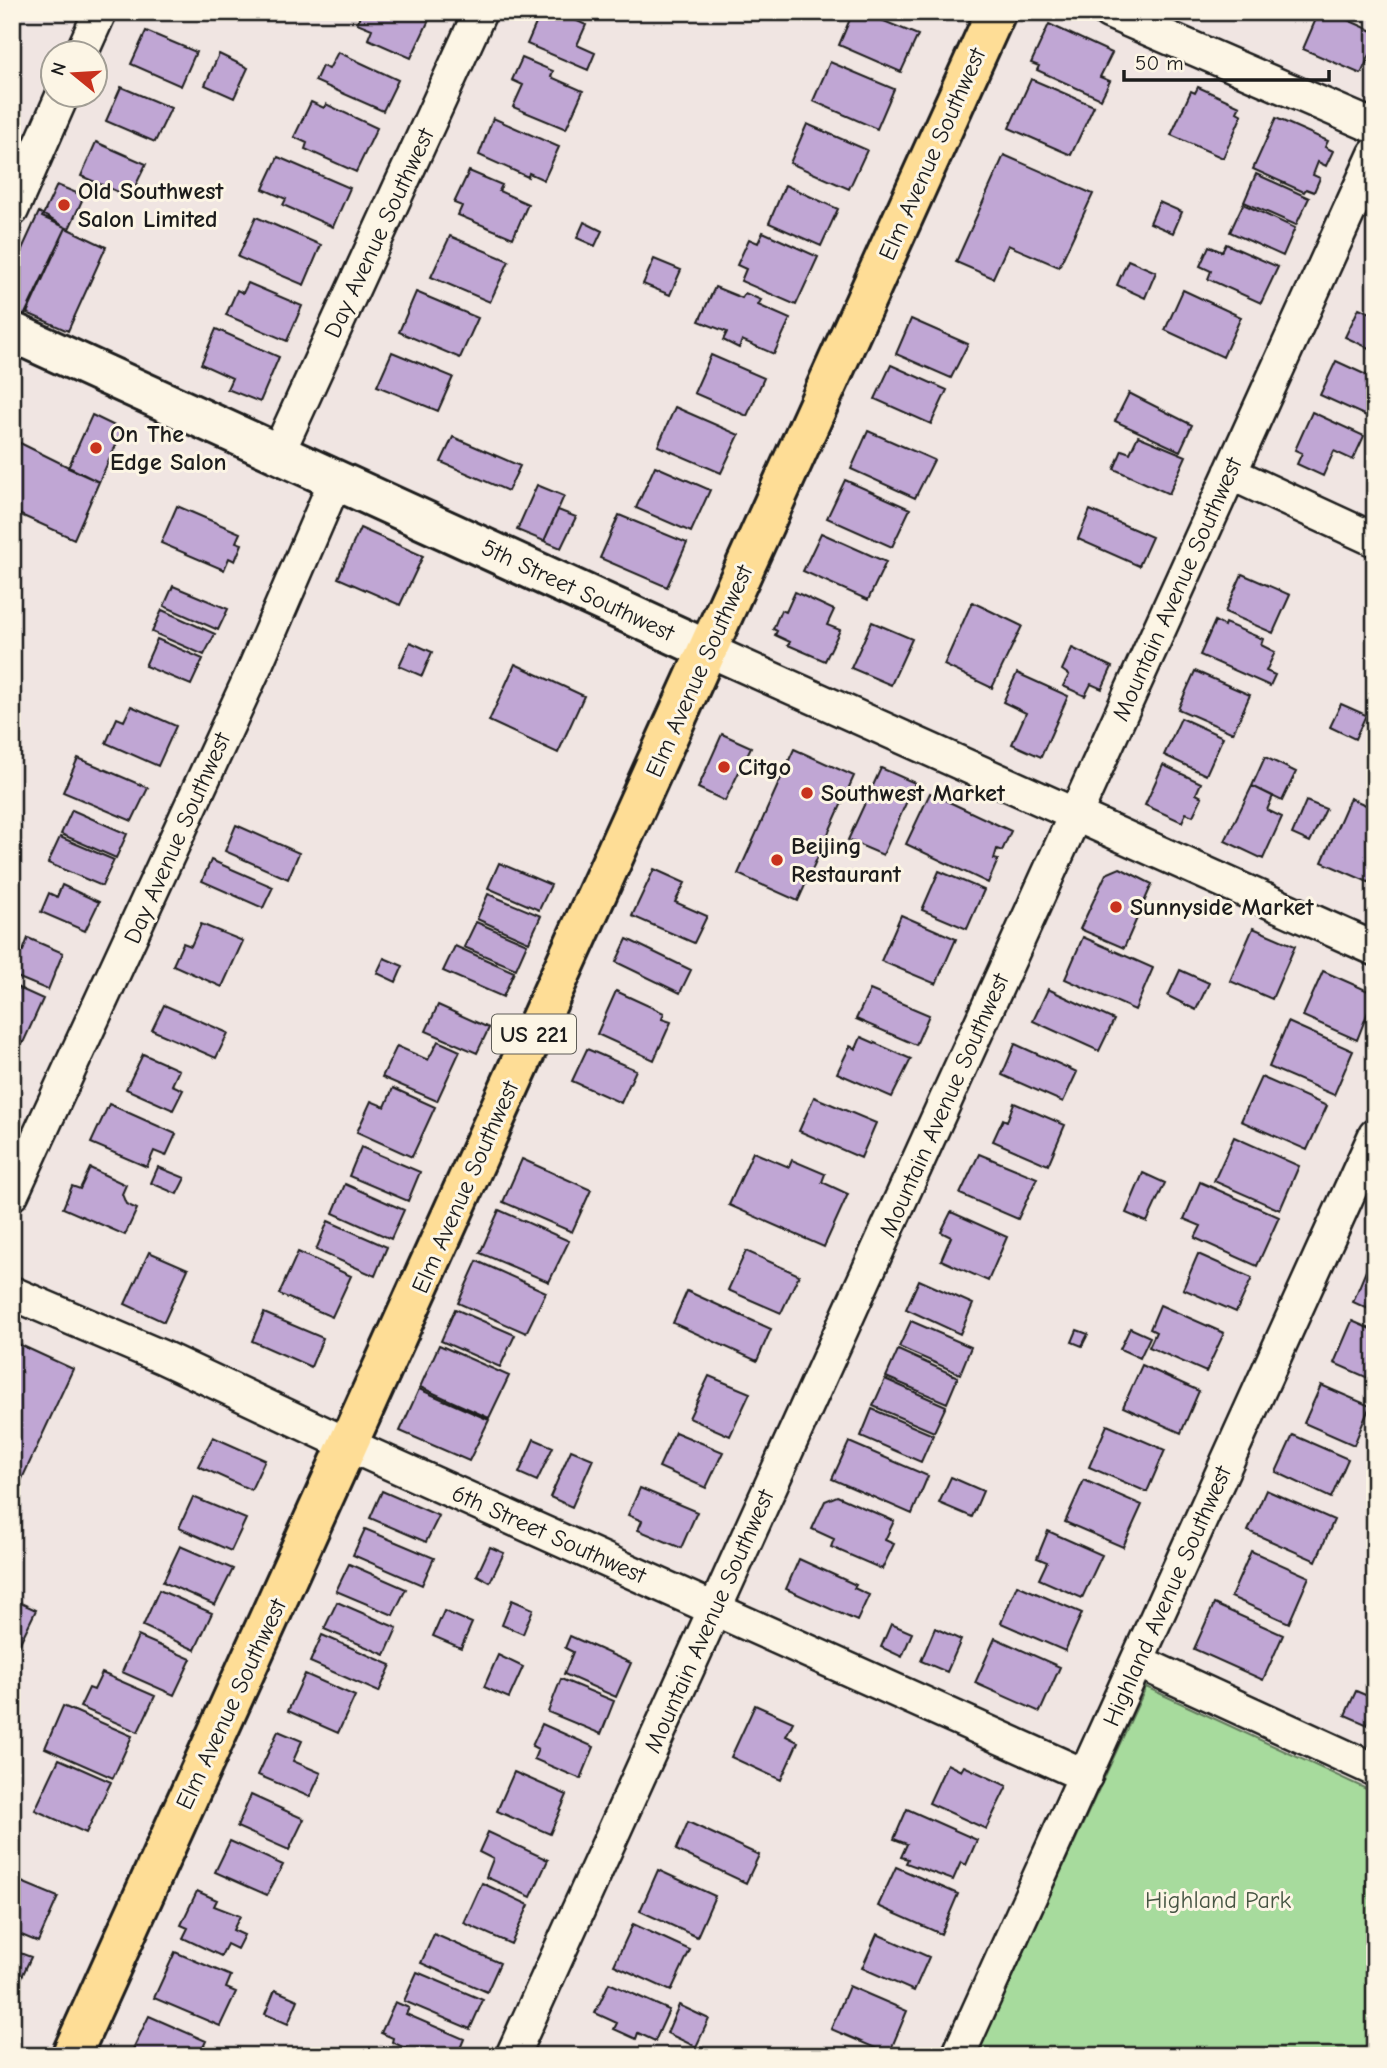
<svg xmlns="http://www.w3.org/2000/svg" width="1387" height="2068" viewBox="0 0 1387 2068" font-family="'Comic Neue',sans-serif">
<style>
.green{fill:#a7db9d;stroke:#627c5c;stroke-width:2}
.building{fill:#c0a6d4;stroke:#1c1c1c;stroke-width:2}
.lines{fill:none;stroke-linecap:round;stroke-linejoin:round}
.street-casing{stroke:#1c1c1c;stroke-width:37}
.secondary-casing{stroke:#1c1c1c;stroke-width:44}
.primary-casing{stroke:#1c1c1c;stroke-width:44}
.street{stroke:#fcf5e5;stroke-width:32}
.secondary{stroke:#fcf5e5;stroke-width:38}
.primary{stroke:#fedd96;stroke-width:38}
.poi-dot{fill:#c8321e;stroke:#fcf5e5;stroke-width:2.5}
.labels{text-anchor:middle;stroke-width:6;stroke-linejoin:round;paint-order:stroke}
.shield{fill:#fcf5e5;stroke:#5f5d58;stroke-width:2}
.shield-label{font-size:23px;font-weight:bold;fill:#1c1c1c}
.street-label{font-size:24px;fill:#1c1c1c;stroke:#fcf5e5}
.poi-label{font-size:24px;font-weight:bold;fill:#1c1c1c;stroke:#fcf5e5;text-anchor:start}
.park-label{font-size:24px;fill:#465543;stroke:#fcf5e5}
</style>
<rect width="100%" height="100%" fill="#f0e5e2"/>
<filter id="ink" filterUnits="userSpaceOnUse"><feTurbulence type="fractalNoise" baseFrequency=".0143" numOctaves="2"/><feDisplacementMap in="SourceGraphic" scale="14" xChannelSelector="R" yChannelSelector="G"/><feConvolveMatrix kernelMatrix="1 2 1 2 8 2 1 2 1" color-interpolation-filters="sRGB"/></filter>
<g filter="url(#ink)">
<path class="green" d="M1146,1687L1375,1793V2056H976Z"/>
<path class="building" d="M362,12H417L430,18L411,58L368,39L372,29L357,23Z
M541,12H558L586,25L577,45L595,53L588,70L527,44Z
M853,12H862L918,35L901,72L839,45Z
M1319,12H1330L1375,32V44L1361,74L1303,49Z
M1049,24L1112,53L1100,77L1110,81L1101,99L1037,70L1039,66L1031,63Z
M146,31L196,52L181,86L131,64Z
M338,52L398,80L383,111L315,81L322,66L329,69Z
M219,54L248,68L234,98L205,85Z
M522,58L553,71L551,77L583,91L566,129L513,107L523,85L512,80Z
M830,62L894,89L877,129L813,101Z
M1031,79L1094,106L1071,155L1009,128Z
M121,87L171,108L155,142L106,121Z
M1198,87L1240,106L1237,112L1242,115L1223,158L1171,135L1191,91L1195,93Z
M311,102L324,108L326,104L377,128L356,172L305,149L307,143L294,137Z
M493,118L559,147L544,180L529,173L528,177L479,155Z
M1276,118L1328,141L1325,147L1333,151L1326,166L1318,162L1313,175L1320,178L1314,192L1306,189L1304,192L1253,169Z
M807,124L867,150L849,189L790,163Z
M96,142L146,164L130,197L81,176Z
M1004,155L1093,194L1059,267L1008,245L993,278L956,262Z
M278,157L350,188L333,227L283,205L286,199L263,189Z
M469,171L502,185L499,191L528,204L513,238L458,215L462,206L454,203Z
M1256,174L1309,198L1296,225L1244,202Z
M57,185L84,196L69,229L42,217Z
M785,185L838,209L821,246L769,223Z
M1159,202L1182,212L1173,233L1150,223Z
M1243,204L1295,228L1283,256L1230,232Z
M39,212L66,228L24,316L12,310V271Z
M256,217L321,245L304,285L238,257Z
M584,222L602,231L595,246L577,238Z
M66,228L106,247L68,331L27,313Z
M763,232L818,257L796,305L741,281L746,269L737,265L749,239L758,243Z
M450,236L509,261L490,302L431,277Z
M1226,244L1278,267L1261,303L1208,279L1211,271L1200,266L1209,246L1222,252Z
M654,259L681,270L670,295L643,284Z
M1128,260L1156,272L1145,298L1117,285Z
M248,283L302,306L287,341L226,315L237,290L243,293Z
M715,287L742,298L745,293L761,300L758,305L790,319L774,354L742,340L739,348L723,340L727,332L699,321Z
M1183,290L1241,317L1223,357L1165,330Z
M416,292L478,318L460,358L399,332Z
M1359,308L1375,315V351L1345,337Z
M911,319L968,344L951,378L896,354Z
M216,329L279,357L260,402L227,389L232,378L201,364Z
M392,352L453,377L438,411L377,386Z
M711,355L764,378L747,416L694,393Z
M1336,361L1375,379V420L1320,395Z
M891,365L947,390L931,424L875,399Z
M1129,393L1192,425L1180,451L1115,421Z
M675,407L739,435L721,473L658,446Z
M1312,412L1364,436L1353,460L1334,451L1323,476L1297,464L1302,453L1295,450Z
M92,415L123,430L99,482L68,468Z
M868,431L934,460L915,498L851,469Z
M1138,436L1186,456L1169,494L1114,469L1122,450L1130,453Z
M453,437L520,466L508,491L441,462Z
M12,439L99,482L74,539L12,511Z
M655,466L710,490L691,532L636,508Z
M845,480L910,509L892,547L827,518Z
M537,485L564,496L544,541L517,530Z
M177,506L240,533L236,542L242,544L235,561L229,558L224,570L161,543Z
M558,510L576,517L561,548L544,541Z
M1090,510L1152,537L1139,566L1078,539Z
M619,515L687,543L667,587L600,558Z
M360,528L423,556L400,605L338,578Z
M821,533L886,562L868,600L803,571Z
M1242,574L1290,595L1273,633L1225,612Z
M173,586L228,609L218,630L164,606Z
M795,592L834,610L827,625L840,630L825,661L788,645L790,642L775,635L777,631L773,629L781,610L786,612Z
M972,602L1022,626L992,688L944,665Z
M162,610L215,634L204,655L152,632Z
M1215,621L1224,626L1225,623L1263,639L1261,645L1275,652L1266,671L1275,675L1270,686L1200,655Z
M872,622L912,639L891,685L851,668Z
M157,639L203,659L191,685L145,666Z
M410,642L432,652L422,676L399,666Z
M1072,648L1112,667L1102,689L1091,684L1085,696L1063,686L1069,675L1062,670Z
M515,664L584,696L558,753L489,721Z
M1195,671L1250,695L1233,733L1178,709Z
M1017,673L1068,696L1041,757L1012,744L1026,713L1003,702Z
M1341,704L1366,715L1355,739L1330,727Z
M131,706L176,726L158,766L106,743L117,718L124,721Z
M1181,718L1223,737L1206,775L1164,755Z
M722,734L751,747L725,801L698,788Z
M794,749L854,776L798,901L738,874Z
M1265,757L1296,772L1282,801L1252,786Z
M78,758L148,788L132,821L63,792Z
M1375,762V789L1365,785Z
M1163,765L1201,783L1196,794L1202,797L1193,816L1186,813L1182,822L1145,805Z
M881,768L915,783L883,855L848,840Z
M1252,786L1273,796L1267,810L1282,817L1263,859L1225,841Z
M930,793L1011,831L1002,851L997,849L994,859L998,860L988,883L906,844Z
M1350,798L1375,809V885L1322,862Z
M1306,801L1326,809L1310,842L1292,834Z
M72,810L127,834L116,858L61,834Z
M236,825L299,853L288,879L225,851Z
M60,837L114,860L102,886L48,863Z
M211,860L273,887L263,908L202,881Z
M499,863L551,885L539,910L488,888Z
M1120,868L1152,884L1124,948L1080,929L1106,874Z
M654,869L685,883L675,902L707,916L694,943L632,916Z
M939,871L984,890L967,929L922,910Z
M62,885L99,902L85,931L41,912L49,893L57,897Z
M488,894L541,916L529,942L477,919Z
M901,915L956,939L936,984L881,961Z
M476,922L527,944L516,969L464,947Z
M201,924L243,941L222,987L173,965L183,943L191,946Z
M1253,928L1295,946L1272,999L1230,981Z
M1083,937L1153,968L1135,1010L1065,979Z
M28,938L63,953L48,990L12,975V947L23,951Z
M627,939L691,970L680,993L616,962Z
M455,946L514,972L503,997L443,971Z
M384,958L403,966L396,982L377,973Z
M1180,970L1209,983L1196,1010L1168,996Z
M1323,971L1375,994L1357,1040L1303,1016Z
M12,985L43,999L23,1043L12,1038Z
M1048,989L1114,1020L1099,1051L1033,1021Z
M870,990L929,1015L916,1045L856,1019Z
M616,991L664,1013L662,1019L671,1022L654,1060L597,1034Z
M164,1005L228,1033L216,1058L152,1030Z
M438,1005L489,1028L477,1053L426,1031Z
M1288,1022L1353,1051L1334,1095L1269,1067Z
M861,1037L911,1059L892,1097L837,1073L850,1046L856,1049Z
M438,1041L460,1051L437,1101L382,1077L397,1046L428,1060Z
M1015,1044L1077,1072L1063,1102L1002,1075Z
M587,1049L636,1070L621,1103L572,1081Z
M143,1054L179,1070L172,1085L183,1090L173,1110L126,1089Z
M1261,1077L1327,1106L1307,1150L1241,1121Z
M393,1088L435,1107L412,1157L357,1132L371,1101L385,1107Z
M814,1097L876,1123L861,1158L799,1131Z
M1014,1103L1065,1125L1048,1165L993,1141L1003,1119L1007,1121Z
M109,1104L176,1134L166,1156L154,1151L147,1167L91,1143Z
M1234,1137L1299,1166L1280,1210L1214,1181Z
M361,1147L420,1172L408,1201L349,1176Z
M753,1152L789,1167L792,1160L825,1174L822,1182L848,1194L824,1247L729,1205Z
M979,1154L1037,1178L1018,1219L960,1194Z
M522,1159L591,1190L572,1232L503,1202Z
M158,1167L185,1178L177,1194L151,1183Z
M90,1168L126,1185L122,1194L126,1204L137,1209L125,1235L63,1208L72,1186L80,1189Z
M1143,1173L1165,1183L1147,1222L1126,1213Z
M1200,1182L1279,1217L1257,1266L1195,1238L1201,1226L1184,1219Z
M345,1184L404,1210L391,1239L333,1213Z
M499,1210L569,1241L549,1282L480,1253Z
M951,1212L1007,1237L988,1281L941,1260L951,1237L941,1232Z
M328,1221L387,1247L375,1276L316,1250Z
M746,1251L799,1275L781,1313L728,1290Z
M149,1252L188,1269L164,1322L125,1304Z
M298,1252L351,1276L332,1317L279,1294Z
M1198,1254L1252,1278L1236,1312L1183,1289Z
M477,1261L546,1292L526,1333L458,1303Z
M1370,1261L1375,1263V1312L1353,1302Z
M919,1280L973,1304L960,1334L906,1309Z
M687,1291L771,1329L757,1361L673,1323Z
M1160,1305L1224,1333L1206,1372L1149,1347L1156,1332L1150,1329Z
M455,1309L515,1335L500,1367L441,1341Z
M264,1313L323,1338L311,1367L252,1341Z
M911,1321L971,1347L960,1374L899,1347Z
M1352,1321L1375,1331V1381L1334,1363Z
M1130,1328L1150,1337L1140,1358L1120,1349Z
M1077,1330L1088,1334L1082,1346L1072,1342Z
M14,1342L73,1369L21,1481L12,1477Z
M439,1345L509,1376L489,1418L420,1387Z
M898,1350L958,1377L947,1403L886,1377Z
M1142,1365L1199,1391L1181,1433L1123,1407Z
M709,1376L750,1393L730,1436L689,1418Z
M885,1379L946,1406L934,1432L873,1406Z
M1321,1385L1370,1406L1354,1445L1304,1423Z
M419,1389L489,1420L469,1461L400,1431Z
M872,1409L933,1435L921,1462L861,1436Z
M1107,1425L1165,1450L1147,1492L1089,1467Z
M675,1432L723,1452L706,1488L659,1467Z
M1293,1435L1348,1459L1331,1498L1276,1472Z
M213,1437L265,1460L251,1490L198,1466Z
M534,1439L553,1447L537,1481L519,1473Z
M849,1442L928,1476L912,1514L832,1479Z
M571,1450L593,1459L572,1507L550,1497Z
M951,1477L983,1491L972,1517L939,1503Z
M1084,1480L1142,1505L1123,1547L1065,1522Z
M640,1488L697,1512L681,1548L638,1530L642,1521L628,1515Z
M1266,1490L1334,1520L1316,1561L1248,1531Z
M382,1491L439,1516L426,1542L370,1518Z
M837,1496L894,1521L885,1540L894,1544L882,1569L831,1547L834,1539L812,1529L825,1501Z
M193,1497L246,1519L231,1551L179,1528Z
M365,1529L434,1558L422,1585L353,1555Z
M1048,1531L1102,1555L1082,1598L1039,1579L1047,1562L1037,1558Z
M180,1546L233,1569L215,1605L163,1582Z
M490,1547L504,1553L490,1582L477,1575Z
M1251,1551L1309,1577L1289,1623L1231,1597Z
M799,1559L856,1585L854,1588L869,1595L857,1621L786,1589Z
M349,1564L406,1589L393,1615L336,1591Z
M1017,1585L1082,1613L1065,1651L1001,1623Z
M159,1590L212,1613L195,1650L143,1626Z
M12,1599L36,1610L12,1659Z
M512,1600L533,1609L523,1634L502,1625Z
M337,1602L397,1628L385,1655L324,1629Z
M1214,1604L1283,1635L1263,1680L1194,1649Z
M444,1611L472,1623L461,1648L433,1636Z
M891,1624L912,1633L902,1657L881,1647Z
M935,1628L961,1640L947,1672L921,1661Z
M322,1635L391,1665L379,1692L310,1662Z
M138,1636L191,1659L174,1695L122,1672Z
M570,1636L631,1663L616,1697L564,1674L573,1652L565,1648Z
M995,1638L1060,1667L1040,1712L975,1683Z
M498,1655L523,1667L509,1698L484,1687Z
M102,1673L155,1696L138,1732L80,1707L89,1688L94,1690Z
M305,1674L355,1696L338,1733L288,1711Z
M561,1679L614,1701L601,1734L548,1712Z
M1356,1691L1375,1699V1709L1368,1725L1345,1715Z
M755,1705L793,1722L786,1736L798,1742L781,1780L731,1757Z
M63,1706L132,1736L113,1778L45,1748Z
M542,1724L594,1747L581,1779L534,1759L538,1749L532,1746Z
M278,1731L302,1741L293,1761L321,1773L310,1797L258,1775Z
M59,1759L111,1782L86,1833L35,1810Z
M947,1764L961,1771L964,1766L1007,1786L986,1829L929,1803Z
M514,1772L567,1795L550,1834L497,1811Z
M251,1795L304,1819L289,1850L237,1827Z
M907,1809L977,1840L966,1865L961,1862L953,1880L906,1863L908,1859L901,1857L907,1844L894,1839Z
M688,1822L759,1855L746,1883L676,1850Z
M488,1832L548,1860L531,1897L486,1877L493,1859L479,1852Z
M230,1841L283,1865L267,1895L215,1872Z
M896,1867L958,1894L941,1934L878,1906Z
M658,1870L715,1896L697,1937L640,1911Z
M12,1878L58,1897L38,1942L12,1931Z
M482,1883L529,1905L511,1944L464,1923Z
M197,1891L217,1900L214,1906L240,1916L233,1930L244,1935L237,1949L227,1944L221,1956L183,1938L188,1928L181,1925Z
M633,1924L690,1950L671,1991L614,1965Z
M434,1934L500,1963L487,1992L421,1963Z
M877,1934L929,1957L914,1991L862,1968Z
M12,1950L31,1957L13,1996L12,1995Z
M175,1952L231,1976L226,1988L236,1992L220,2026L154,1998Z
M417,1972L483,2000L470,2029L404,2001Z
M609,1983L669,2010L655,2041L638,2033L636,2039L614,2029L617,2023L595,2013Z
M849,1986L907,2011L889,2054L831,2029Z
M275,1990L298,2000L288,2024L265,2014Z
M395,2002L409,2008L406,2014L464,2039L457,2056H422L392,2042L393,2038L381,2033Z
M679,2005L709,2019L696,2047L667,2033Z
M149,2016L206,2041L199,2056L130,2055Z"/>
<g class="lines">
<defs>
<path id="street" d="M1109,12L1375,127
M82,52L100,12
M12,210L63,94
M278,453L480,12
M1230,473L1375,540
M708,650L1375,949
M12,1194L255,667L336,479
M12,1293L162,1357L349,1445L1086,1776
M1137,1661L1375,1770
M512,2056L1375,154
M958,2056L1375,1135"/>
<path id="secondary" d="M12,332L708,650"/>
<path id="primary" d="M71,2056L996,12"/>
</defs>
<use href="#street" class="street-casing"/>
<use href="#secondary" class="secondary-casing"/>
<use href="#primary" class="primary-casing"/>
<use href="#street" class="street"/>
<use href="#secondary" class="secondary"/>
<use href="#primary" class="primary"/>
</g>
</g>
<g class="poi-dot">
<circle cx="64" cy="205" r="7"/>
<circle cx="96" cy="448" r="7"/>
<circle cx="724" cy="767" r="7"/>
<circle cx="807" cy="793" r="7"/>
<circle cx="777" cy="860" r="7"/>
<circle cx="1116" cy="907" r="7"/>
</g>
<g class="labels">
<rect class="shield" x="492" y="1014.5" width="84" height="39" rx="5"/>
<g class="shield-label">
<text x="534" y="1042">US 221</text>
</g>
<g class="street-label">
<text transform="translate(932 154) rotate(-66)" y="8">Elm Avenue Southwest</text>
<text transform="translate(379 233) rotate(-65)" y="8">Day Avenue Southwest</text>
<text transform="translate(1177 589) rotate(-66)" y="8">Mountain Avenue Southwest</text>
<text transform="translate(578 590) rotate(25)" y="8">5th Street Southwest</text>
<text transform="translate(699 671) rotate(-66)" y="8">Elm Avenue Southwest</text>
<text transform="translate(177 838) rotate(-66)" y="8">Day Avenue Southwest</text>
<text transform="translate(944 1105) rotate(-66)" y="8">Mountain Avenue Southwest</text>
<text transform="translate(465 1187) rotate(-66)" y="8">Elm Avenue Southwest</text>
<text transform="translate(549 1534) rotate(24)" y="8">6th Street Southwest</text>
<text transform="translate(1167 1596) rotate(-66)" y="8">Highland Avenue Southwest</text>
<text transform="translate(709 1621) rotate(-66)" y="8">Mountain Avenue Southwest</text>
<text transform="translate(231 1704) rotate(-65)" y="8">Elm Avenue Southwest</text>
</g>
<g class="poi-label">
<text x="78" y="199">Old Southwest<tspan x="78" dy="28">Salon Limited</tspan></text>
<text x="110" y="442">On The<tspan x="110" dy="28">Edge Salon</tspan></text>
<text x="738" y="775">Citgo</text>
<text x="821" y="801">Southwest Market</text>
<text x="791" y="854">Beijing<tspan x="791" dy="28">Restaurant</tspan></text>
<text x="1130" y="915">Sunnyside Market</text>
</g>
<g class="park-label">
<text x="1218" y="1908">Highland Park</text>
</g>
</g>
<rect width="1387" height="2068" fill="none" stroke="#fcf5e5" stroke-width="42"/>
<rect x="21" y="21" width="1345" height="2026" fill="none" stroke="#1c1c1c" stroke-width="2.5" filter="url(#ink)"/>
<g transform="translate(74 74) rotate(288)"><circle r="33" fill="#fcf5e5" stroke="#a29e95" stroke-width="2"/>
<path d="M0-5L12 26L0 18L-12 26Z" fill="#c8321e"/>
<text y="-10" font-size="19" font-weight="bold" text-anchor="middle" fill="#1c1c1c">N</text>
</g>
<path d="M1124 70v10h205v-10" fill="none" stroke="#1c1c1c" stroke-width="3.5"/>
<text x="1135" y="70" font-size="21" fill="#1c1c1c" stroke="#fcf5e5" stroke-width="5" paint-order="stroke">50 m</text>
</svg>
